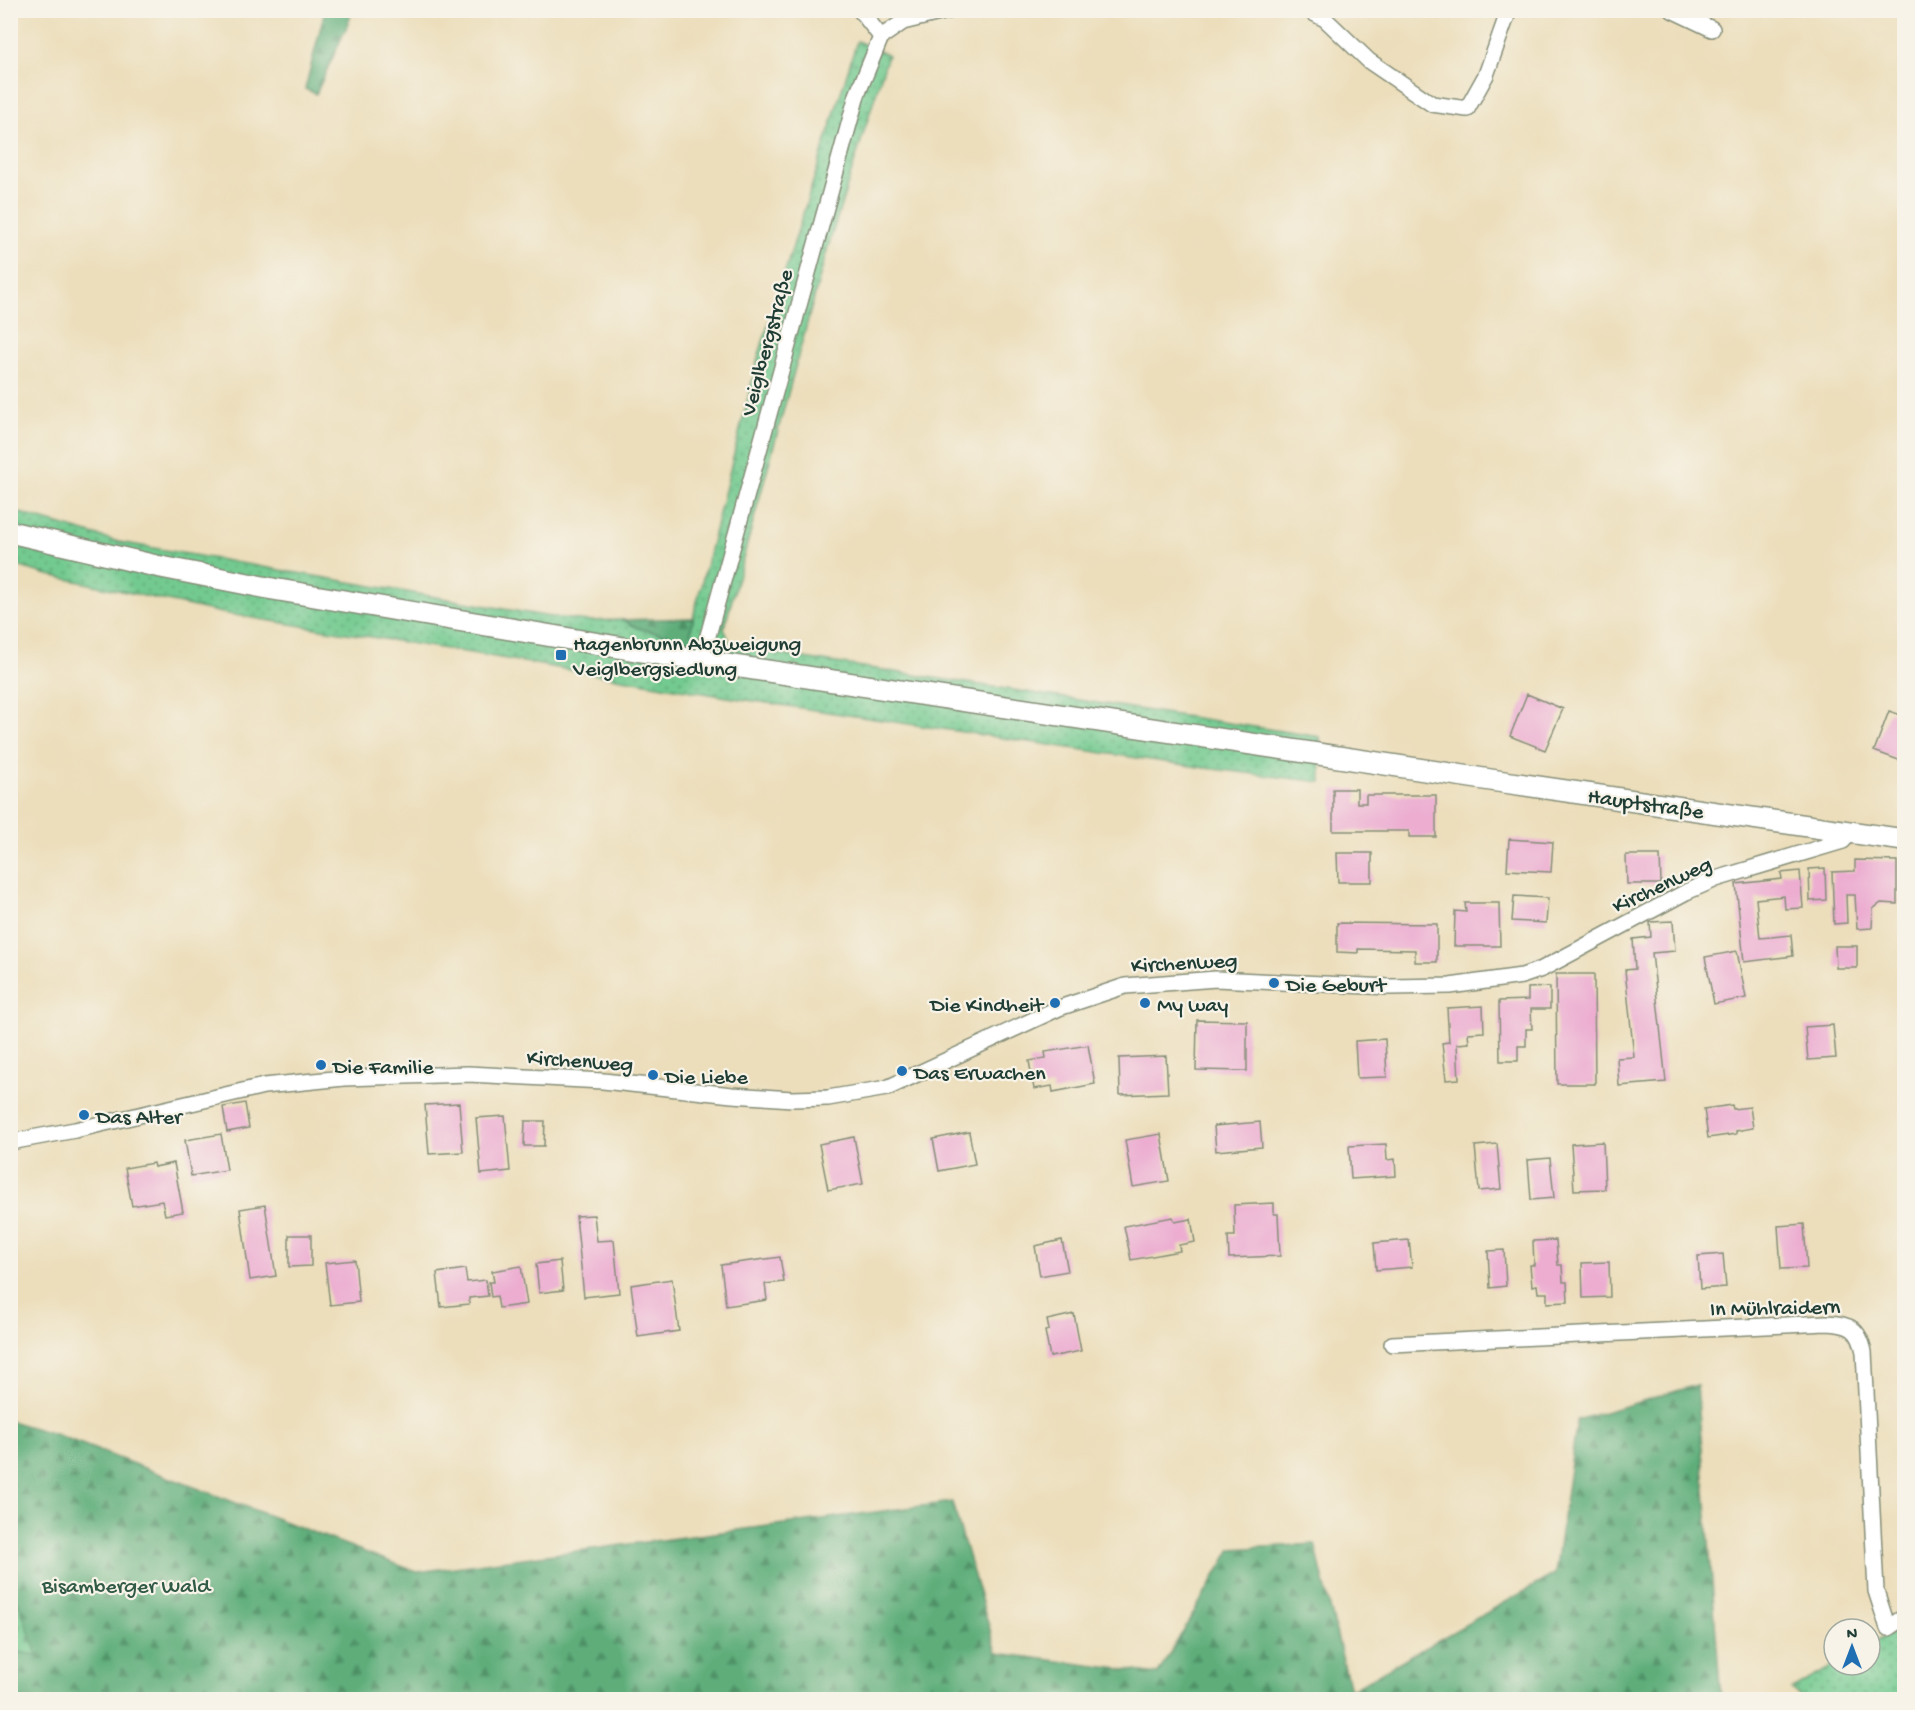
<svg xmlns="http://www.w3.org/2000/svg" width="1915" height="1710" viewBox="0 0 1915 1710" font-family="'Gochi Hand',sans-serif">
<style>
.grass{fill:url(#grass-dots);stroke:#498462;stroke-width:1.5}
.forest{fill:url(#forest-firs);stroke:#3e7657;stroke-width:1.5}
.cemetery{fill:url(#cemetery-stones);stroke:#498462;stroke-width:1.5}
.building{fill:#ecadd1}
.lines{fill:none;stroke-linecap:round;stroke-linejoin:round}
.street-casing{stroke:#868e78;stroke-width:18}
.secondary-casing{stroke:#868e78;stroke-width:24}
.street{stroke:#fff;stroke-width:15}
.secondary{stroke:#fff;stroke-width:21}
.poi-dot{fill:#1f6fb2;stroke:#f7f3e8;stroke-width:2}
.labels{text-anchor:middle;stroke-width:4.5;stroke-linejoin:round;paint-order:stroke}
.street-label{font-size:22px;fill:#1f3d34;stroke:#f7f3e8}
.poi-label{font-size:22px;fill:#1f3d34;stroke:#f7f3e8;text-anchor:start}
.park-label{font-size:22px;fill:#305946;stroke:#f7f3e8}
</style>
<defs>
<pattern id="grass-dots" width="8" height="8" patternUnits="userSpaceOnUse" patternTransform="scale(1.5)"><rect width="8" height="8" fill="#73ca90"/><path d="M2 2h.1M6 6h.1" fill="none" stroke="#5ea576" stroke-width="1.8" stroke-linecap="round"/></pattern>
<pattern id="forest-firs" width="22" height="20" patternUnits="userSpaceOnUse" patternTransform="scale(1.5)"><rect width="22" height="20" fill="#5eae7a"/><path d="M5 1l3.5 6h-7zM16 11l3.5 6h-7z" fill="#4d8f65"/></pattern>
<pattern id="cemetery-stones" width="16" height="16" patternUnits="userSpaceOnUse" patternTransform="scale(1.5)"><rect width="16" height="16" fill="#73ca90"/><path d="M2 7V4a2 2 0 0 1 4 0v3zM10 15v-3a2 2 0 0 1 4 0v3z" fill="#5ea576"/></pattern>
</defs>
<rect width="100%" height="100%" fill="#f7f3e8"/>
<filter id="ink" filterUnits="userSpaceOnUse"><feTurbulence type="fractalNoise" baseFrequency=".0167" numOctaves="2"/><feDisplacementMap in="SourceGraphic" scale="12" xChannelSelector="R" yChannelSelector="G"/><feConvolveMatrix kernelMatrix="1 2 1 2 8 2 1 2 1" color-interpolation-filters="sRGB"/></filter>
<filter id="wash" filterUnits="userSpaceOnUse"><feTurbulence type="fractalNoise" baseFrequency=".008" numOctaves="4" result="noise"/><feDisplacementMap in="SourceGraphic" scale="24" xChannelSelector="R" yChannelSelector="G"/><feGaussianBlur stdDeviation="1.35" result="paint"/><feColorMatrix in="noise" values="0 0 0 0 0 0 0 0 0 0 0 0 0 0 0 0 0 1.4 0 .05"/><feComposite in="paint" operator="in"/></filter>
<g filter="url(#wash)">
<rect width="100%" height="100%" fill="#ecdebb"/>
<path class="grass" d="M857,41L888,55L827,250L724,629L732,647L1320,737L1321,782L1205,768L727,697L477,654L222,613L44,574L11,564L10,510L119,542L545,616L588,621L623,620L638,628L689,640L693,618L758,358Z
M1904,1625V1699H1801L1792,1689L1835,1665H1870V1645Z"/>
<path class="forest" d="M325,10L352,11L348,24L316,94L305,89Z
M693,618L689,641L638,628L623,620Z
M1697,1385L1721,1699H11L10,1421L55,1434L417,1572L952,1502L997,1653L1158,1674L1231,1549L1315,1544L1350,1690L1555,1574L1577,1420Z"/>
<path class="cemetery" d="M10,1581H11L37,1655L11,1651Z"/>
<g id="blocks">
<path class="building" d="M1527,694L1563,709L1545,750L1510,736Z
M1889,711L1904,716V762L1874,751Z
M1333,789H1357V803H1366V795H1436V837H1409V831H1333Z
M1509,839L1553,842L1551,872L1507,870Z
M1337,853H1372V882H1338Z
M1626,855H1660L1661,884H1627Z
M1855,860L1897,861V904L1881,903L1873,909L1872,928L1857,929L1855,895H1846L1847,923L1834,924L1832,872L1855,871Z
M1825,868L1826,900L1810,901L1809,869Z
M1800,871L1803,908L1785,909L1784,896L1756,899L1760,938L1791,935L1793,956L1744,962L1736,884L1782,879L1781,873Z
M1514,896L1548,898L1546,923L1512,921Z
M1465,903H1499L1500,946H1454L1455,911L1466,912Z
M1673,921L1675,951L1652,953L1666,1082L1619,1086L1617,1058L1634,1057L1625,970L1635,969L1633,939L1651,937L1650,922Z
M1337,923L1437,924V962H1415V950L1358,949V953L1337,952Z
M1835,946H1857V968H1836Z
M1737,951L1746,998L1714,1004L1705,957Z
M1556,974H1594L1595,1084H1557Z
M1550,987V1009H1531L1532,1029H1526V1046H1518V1061H1500L1499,1001L1528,1000V988Z
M1483,1006L1484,1032L1468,1033L1469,1043L1457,1044L1459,1079L1446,1080L1442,1043L1449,1042L1447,1008Z
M1197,1020L1247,1021V1071L1196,1070Z
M1833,1025L1836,1058L1808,1060L1805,1027Z
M1385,1039L1387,1077L1357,1078L1355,1041Z
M1088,1045L1095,1084L1053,1092L1052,1086L1034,1089L1029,1061L1046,1058L1045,1052Z
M1166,1056L1168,1093L1120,1095L1119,1058Z
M245,1103L249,1128L227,1132L223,1107Z
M459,1103L463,1152L429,1154L425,1105Z
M1732,1105L1733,1109L1750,1107L1753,1128L1736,1131V1134L1708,1138L1704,1109Z
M505,1116L510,1171L481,1174L476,1118Z
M525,1121H545L544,1146H524Z
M1260,1122L1262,1147L1216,1151L1214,1126Z
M969,1132L975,1164L939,1171L933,1139Z
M221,1134L227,1170L191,1176L185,1140Z
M1161,1134L1169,1181L1133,1187L1125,1140Z
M854,1137L863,1184L828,1190L819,1144Z
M1603,1142L1605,1189L1574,1190L1571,1144Z
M1386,1144L1387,1160L1395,1159L1396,1176L1351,1179L1349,1146Z
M1497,1144L1501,1189L1479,1191L1475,1146Z
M1550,1158L1554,1198L1531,1200L1528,1160Z
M153,1163L154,1167L174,1163L183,1212L165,1215L162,1201L132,1206L125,1168Z
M1274,1203V1214H1278L1280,1256L1229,1258L1228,1236H1235L1234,1205Z
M265,1205L276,1276L250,1280L240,1209Z
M594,1215L597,1241L614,1240L619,1293L584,1297L576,1216Z
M1173,1217L1175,1222L1191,1219L1195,1242L1179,1245L1180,1251L1131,1260L1124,1226Z
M1804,1224L1807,1268L1781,1269L1778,1226Z
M289,1235H311V1266L289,1267Z
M1062,1240L1068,1271L1040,1276L1035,1246Z
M1409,1240L1412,1267L1376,1270L1374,1243Z
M1556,1240L1558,1265H1562L1563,1282H1567L1568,1302L1547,1303V1293H1538L1537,1285L1532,1286L1530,1265H1534L1533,1241Z
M1504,1250L1506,1286L1490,1288L1488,1251Z
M1723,1254L1726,1287L1700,1289L1698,1256Z
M780,1257L784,1282L765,1284L767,1300L726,1306L721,1265Z
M355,1260L359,1302L330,1305L325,1263Z
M560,1261L563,1290L539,1293L536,1264Z
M1609,1262L1610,1297L1583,1298L1582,1263Z
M521,1266L527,1304L499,1308L497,1296L491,1297L489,1282H494L492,1271Z
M465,1269L467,1282L486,1280L488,1296L469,1298V1304L441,1307L437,1273Z
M672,1279L679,1331L638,1337L631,1285Z
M1074,1314L1081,1351L1050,1357L1045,1331L1049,1330L1047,1320Z"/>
</g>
</g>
<g filter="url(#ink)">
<use href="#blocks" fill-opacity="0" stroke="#868e78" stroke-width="1.5"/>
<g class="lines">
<defs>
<path id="street" d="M860,10L881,37
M1308,10L1325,19L1369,61L1432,104L1467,109L1486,75L1509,10
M1672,10L1712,29
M881,37L903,22L952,10
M701,661L857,95L881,37
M10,1142L75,1130L264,1086L344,1078L468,1074L603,1081L732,1095L792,1099L828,1098L887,1088L1059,1008L1125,986L1216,979L1390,987L1450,986L1522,976L1542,969L1686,892L1716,879L1843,841L1852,831
M1392,1344L1826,1323C1850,1324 1859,1328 1864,1352L1876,1591L1888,1628L1904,1617"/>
<path id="secondary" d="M10,532L156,566L273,589L701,661L1504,782L1904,840"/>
</defs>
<use href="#street" class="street-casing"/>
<use href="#secondary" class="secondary-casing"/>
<use href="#street" class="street"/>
<use href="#secondary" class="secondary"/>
</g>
</g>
<g class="poi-dot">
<rect x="555" y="649" width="12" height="12" rx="3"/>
<circle cx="1274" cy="983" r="6"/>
<circle cx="1055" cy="1003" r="6"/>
<circle cx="1145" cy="1003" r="6"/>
<circle cx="321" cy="1065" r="6"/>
<circle cx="902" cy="1071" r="6"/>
<circle cx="653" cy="1075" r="6"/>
<circle cx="84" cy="1115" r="6"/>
</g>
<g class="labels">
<g class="street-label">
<text transform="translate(765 342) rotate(-75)" y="8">Veiglbergstraße</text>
<text transform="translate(1646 802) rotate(8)" y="8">Hauptstraße</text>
<text transform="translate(1661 883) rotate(-25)" y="8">Kirchenweg</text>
<text transform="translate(1184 961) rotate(-3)" y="8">Kirchenweg</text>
<text transform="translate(580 1059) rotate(4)" y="8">Kirchenweg</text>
<text transform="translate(1775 1306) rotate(-1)" y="8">In Mühlraidern</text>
</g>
<g class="poi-label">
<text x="573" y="650">Hagenbrunn Abzweigung<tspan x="573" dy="25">Veiglbergsiedlung</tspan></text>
<text x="1286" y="991">Die Geburt</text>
<text x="1043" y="1011" text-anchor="end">Die Kindheit</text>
<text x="1157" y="1011">My way</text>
<text x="333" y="1073">Die Familie</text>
<text x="914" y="1079">Das Erwachen</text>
<text x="665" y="1083">Die Liebe</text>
<text x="96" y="1123">Das Alter</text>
</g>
<g class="park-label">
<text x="126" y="1592">Bisamberger Wald</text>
</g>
</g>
<rect width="1915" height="1710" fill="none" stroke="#f7f3e8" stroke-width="36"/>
<g transform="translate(1852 1647)"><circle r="28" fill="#f7f3e8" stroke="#a1aaa0" stroke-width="1.5"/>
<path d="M0-4.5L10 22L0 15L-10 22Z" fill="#1f6fb2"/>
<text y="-9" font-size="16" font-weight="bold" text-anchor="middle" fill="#1f3d34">N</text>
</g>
</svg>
